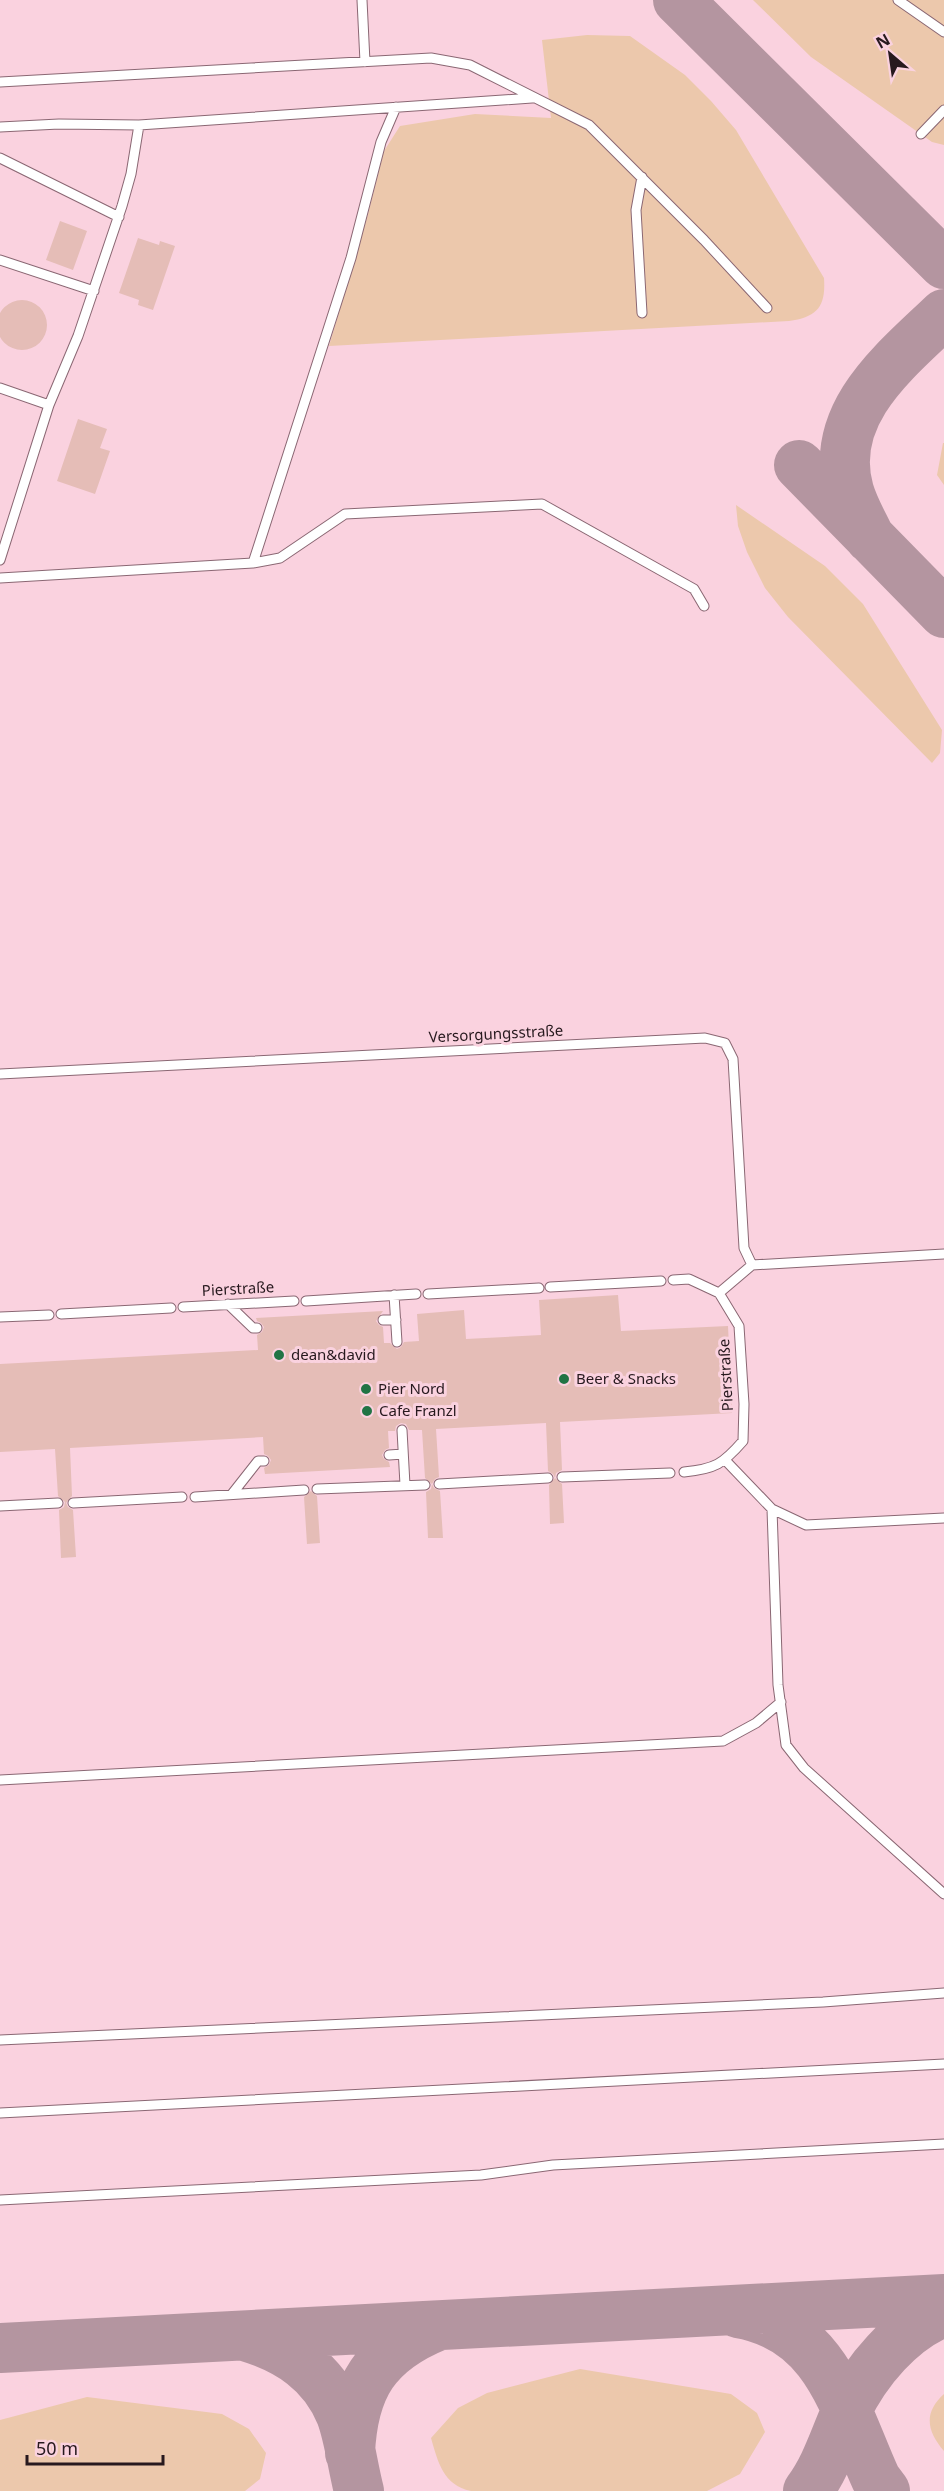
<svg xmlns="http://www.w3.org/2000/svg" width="944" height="2491" viewBox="0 0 944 2491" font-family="'Noto Sans',sans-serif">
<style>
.green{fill:#ecc8ac}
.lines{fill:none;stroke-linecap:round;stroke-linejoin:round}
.taxiway{stroke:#b495a0;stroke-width:50}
.building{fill:#e5bdb7}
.service-casing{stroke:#8a6773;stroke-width:11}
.service{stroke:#fff;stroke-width:9}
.poi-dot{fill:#217445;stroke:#fad2df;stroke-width:2}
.labels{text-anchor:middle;stroke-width:6;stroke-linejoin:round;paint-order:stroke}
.street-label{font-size:15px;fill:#27191e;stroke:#fad2df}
.poi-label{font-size:15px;fill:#27191e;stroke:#fad2df;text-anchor:start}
</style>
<rect width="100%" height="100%" fill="#fad2df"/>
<path class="green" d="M753,0H944V145L932,142L811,57Z
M587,35L630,36L685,75L711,101L736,130L824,278C826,307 817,317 789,321L329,346L368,214L384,151L400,126L475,114L551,118L542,40Z
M943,443H944V485L937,475Z
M736,505L825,566L863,604L942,730L940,753L932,763L788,617L765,588L747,552L738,526Z
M580,2369L731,2394L757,2413L765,2432L740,2474L707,2491H471C443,2485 438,2462 431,2438L458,2408L487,2393Z
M944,2394V2451C927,2431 923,2413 944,2394Z
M87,2397L222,2414L249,2429L266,2453L260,2479L245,2491H0V2420Z"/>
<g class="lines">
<path class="taxiway" d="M678,0L944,264
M799,465L944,613
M870,538C863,523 854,508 849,491C827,414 895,361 944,314
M738,2313C828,2328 844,2409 876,2479L885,2491
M245,2336C288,2349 323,2371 341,2415C349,2436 353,2468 359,2491
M0,2348L944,2299
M350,2453C353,2387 376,2351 437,2326
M808,2491C826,2467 834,2439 846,2412C865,2372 901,2328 944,2312"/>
</g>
<path class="building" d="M60,221L87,231L73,270L46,260Z
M138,238L159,245L160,241L175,246L153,310L138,305L139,300L119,293Z
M-3 325a25 25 0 1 1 50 0a25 25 0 1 1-50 0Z
M78,419L107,429L100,448L110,451L95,494L57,481Z
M618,1295L621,1331L728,1326L732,1413L560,1422L562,1470L556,1473L555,1478L562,1484L564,1523L550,1524L549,1485L555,1478L553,1474L548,1471L546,1423L436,1429L439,1477L435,1479L432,1484L434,1488L440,1491L443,1538H428L426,1492L431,1489L432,1484L425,1478L422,1430H409L406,1424L401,1423L396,1426L395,1431H388L389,1448L385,1450L382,1455L384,1459L389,1462L390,1467L265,1474L264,1468L269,1465L271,1460L268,1456L264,1454L263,1437L70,1448L72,1496L66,1503L68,1507L73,1510L76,1557L61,1558L59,1510L64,1507L65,1502L58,1496L55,1449L0,1452V1364L258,1350L257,1335L262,1332L264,1327L261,1323L257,1321L256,1318L383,1311L376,1321L379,1325L383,1327L384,1343H390L397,1349L401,1347L404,1342L419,1341L417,1314L464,1310L466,1339L541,1335L539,1300Z
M311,1491L317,1496L320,1543L307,1544L304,1497Z"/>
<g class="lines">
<defs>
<path id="service" d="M362,0L365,62
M898,0L944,32
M0,82L431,58L470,65L589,125L704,240L767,308
M0,127L59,124L139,125L532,98
M921,134L944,110
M0,158L119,217
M0,260L94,291
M642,313L636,210L642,177
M0,388L49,405
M0,560L49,405L78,336L122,206L131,174L139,125
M253,563L351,258L381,142L396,107
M0,578L253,563L280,558L345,514L542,504L694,589L704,606
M0,1074L705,1038L725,1043L733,1059L744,1248L752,1265L719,1293
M752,1265L944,1254
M673,1280L689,1279L719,1293L739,1326L744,1404L743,1441C723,1464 715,1469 684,1472
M550,1287L661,1281
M428,1294L539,1288
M394,1295L397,1342
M306,1301L416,1294
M228,1304L253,1328H257
M183,1307L294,1301
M61,1314L171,1308
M0,1317L49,1315
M383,1320H396
M402,1430L405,1485
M389,1455L403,1454
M726,1461L772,1509L806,1525L944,1518
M562,1477L670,1473
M439,1484L548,1478
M317,1489L425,1485
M232,1494L258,1461H264
M195,1497L304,1490
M73,1503L182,1497
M0,1506L58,1503
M772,1509L778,1685L786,1745L804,1768L944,1894
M0,1780L723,1741L756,1723L781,1702
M0,2040L823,2002L944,1993
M0,2113L944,2064
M0,2200L481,2175L553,2165L944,2144"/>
</defs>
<use href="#service" class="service-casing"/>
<use href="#service" class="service"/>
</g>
<g class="poi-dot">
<circle cx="279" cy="1355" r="6"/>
<circle cx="564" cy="1379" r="6"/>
<circle cx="366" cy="1389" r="6"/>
<circle cx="367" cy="1411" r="6"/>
</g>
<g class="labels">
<g class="street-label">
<text transform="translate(496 1034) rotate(-3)" y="5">Versorgungsstraße</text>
<text transform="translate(238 1289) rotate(-3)" y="5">Pierstraße</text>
<text transform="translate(726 1375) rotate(-93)" y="5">Pierstraße</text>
</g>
<g class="poi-label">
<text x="291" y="1360">dean&amp;david</text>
<text x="576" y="1384">Beer &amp; Snacks</text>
<text x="378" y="1394">Pier Nord</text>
<text x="379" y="1416">Cafe Franzl</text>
</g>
</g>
<g transform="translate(890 54) rotate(331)" stroke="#fad2df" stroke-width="4.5" paint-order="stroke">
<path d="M0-4.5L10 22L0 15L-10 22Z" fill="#27191e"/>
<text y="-9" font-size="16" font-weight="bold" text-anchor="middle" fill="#27191e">N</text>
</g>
<path d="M27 2455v9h136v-9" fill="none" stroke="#27191e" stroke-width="3"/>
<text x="36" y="2455" font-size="18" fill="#27191e" stroke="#fad2df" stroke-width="4.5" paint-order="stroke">50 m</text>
</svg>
